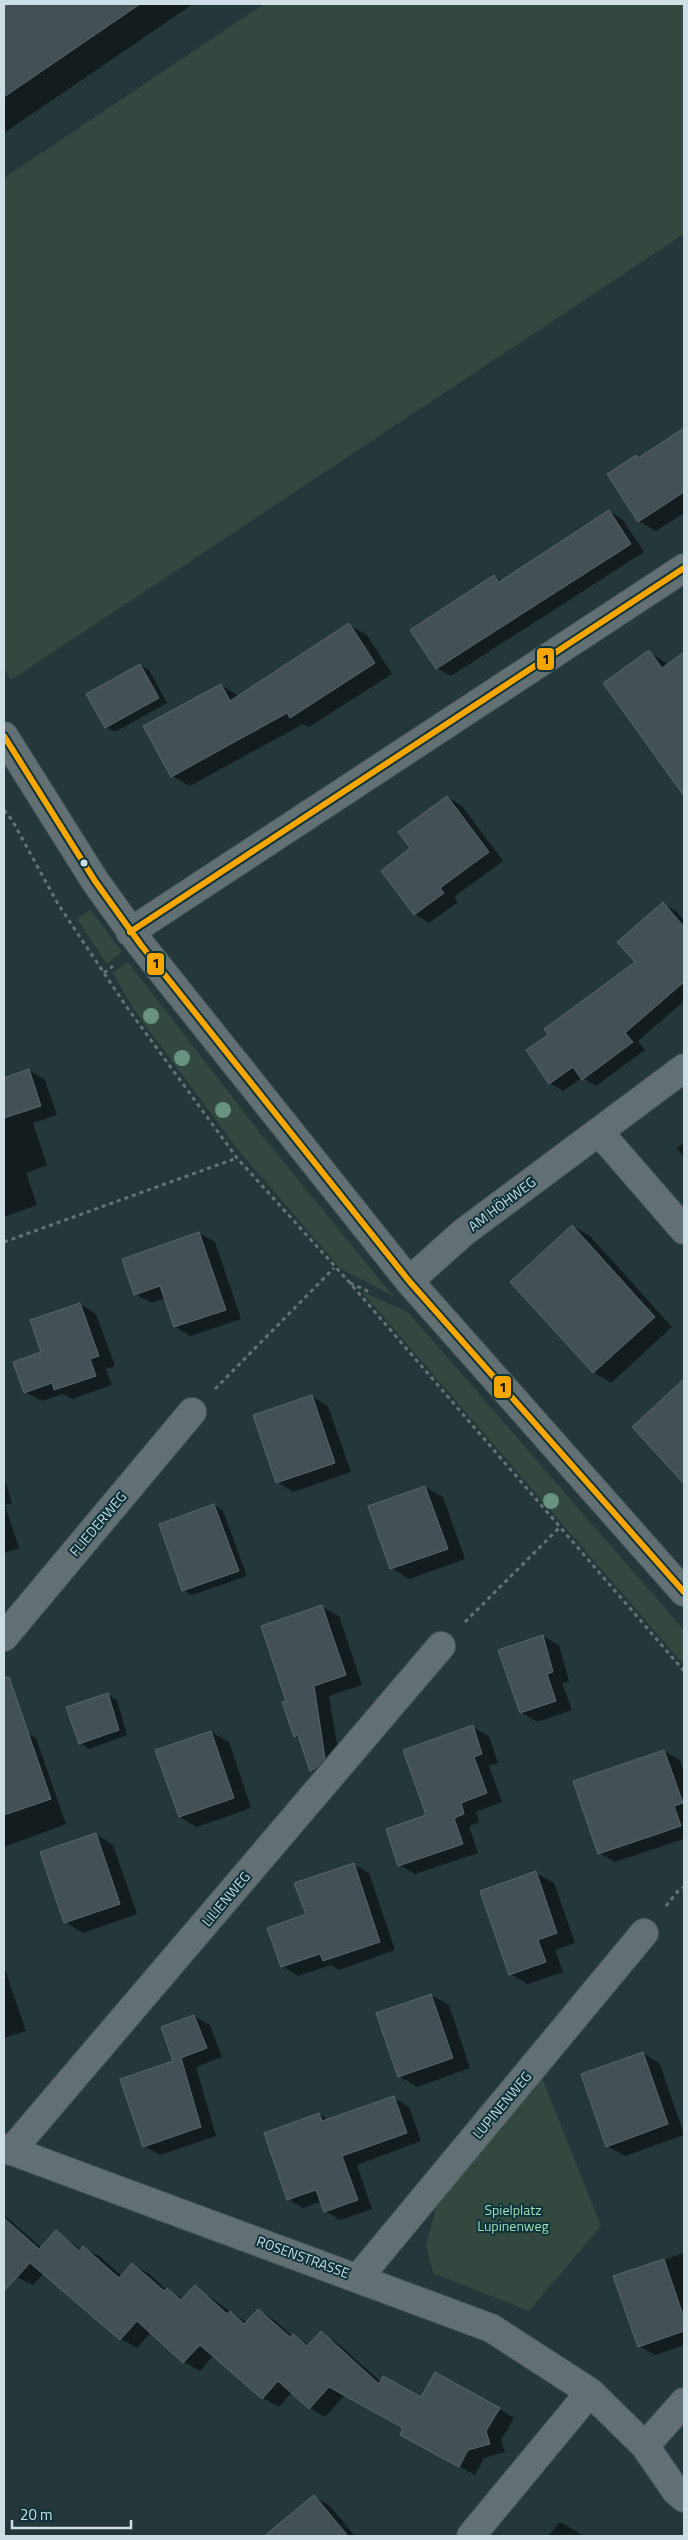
<svg xmlns="http://www.w3.org/2000/svg" width="688" height="2540" viewBox="0 0 688 2540" font-family="'Titillium Web',sans-serif">
<style>
.green{fill:#33483e}
.shadow{fill:#0007}
.building{fill:#435157;stroke:#59676c}
.lines{fill:none;stroke-linecap:round;stroke-linejoin:round}
.minor-casing{stroke:#435457;stroke-width:30}
.path{stroke:#667376;stroke-width:3;stroke-dasharray:4 4;stroke-linecap:butt}
.minor{stroke:#627073;stroke-width:28}
.bus-1-casing{stroke:#0f333a;stroke-width:10}
.bus-1{stroke:#f7a600;stroke-width:6}
.tree{fill:#679380}
.bus-dot{fill:#cddfe4;stroke:#0f333a;stroke-width:2}
.labels{text-anchor:middle;stroke-width:4;stroke-linejoin:round;paint-order:stroke}
.street-label{font-size:14px;fill:#cddfe4;stroke:#0f333a}
.park-label{font-size:14px;fill:#9edeb8;stroke:#0f333a}
.line-badge{stroke:#0f333a;stroke-width:2}
.pale-badge-label{font-size:14px;text-anchor:middle;font-weight:bold;fill:#111}
</style>
<rect width="100%" height="100%" fill="#24373b"/>
<path class="green" d="M264,4H684V234L11,680L4,669V178Z
M91,910L122,952L107,964L77,919Z
M128,962L261,1134L393,1296L341,1269L239,1151L136,1013L113,973Z
M361,1291L408,1312L684,1630V1665Z
M542,2078L601,2226L529,2311L433,2273L426,2245L441,2190Z"/>
<path class="shadow" d="M4,4H193L4,133Z
M684,429V513L656,531L639,521L636,456L640,458Z
M609,511L623,520L644,552L451,676L437,668L494,576L503,581Z
M349,625L367,635L392,674L309,727L303,724L190,786L172,776L221,685L239,696Z
M649,652L669,665L684,654V794L605,684Z
M140,665L149,670L167,703L115,732L106,727Z
M447,797L462,806L503,861L454,897L458,902L429,923L415,914L412,848Z
M663,904L676,911L684,921V1001L638,1041L645,1050L596,1086L582,1078L563,1091L549,1083L550,1035L637,963Z
M29,1070L45,1080L57,1115L33,1123L47,1165L26,1173L37,1205L4,1217V1079Z
M684,1143V1158L677,1148Z
M572,1226L590,1236L672,1327L611,1383L593,1372Z
M199,1233L215,1242L241,1319L191,1336L175,1327L165,1298L152,1303L135,1294Z
M80,1304L96,1314L115,1366L106,1369L112,1385L72,1399L63,1394L42,1401L25,1392L42,1353Z
M684,1381V1483L634,1427Z
M312,1396L328,1406L351,1472L293,1492L277,1482Z
M4,1478L12,1503L5,1505L19,1548L4,1553Z
M425,1487L443,1497L465,1559L409,1579L391,1568Z
M214,1505L223,1511L247,1576L192,1595L183,1590Z
M322,1607L339,1616L362,1685L329,1696L341,1767L327,1779L311,1770L300,1739L295,1736L288,1702Z
M543,1636L559,1645L569,1681L562,1683L572,1710L537,1722L521,1712Z
M108,1695L117,1700L127,1735L89,1749L80,1743Z
M473,1727L489,1736L498,1763L489,1766L502,1802L476,1812L479,1823L469,1826L478,1853L415,1874L399,1865L428,1816Z
M211,1732L229,1742L251,1808L197,1827L180,1817Z
M27,1733L36,1738L66,1824L4,1847V1741Z
M664,1751L680,1760L684,1772V1839L615,1862L599,1853Z
M96,1834L113,1845L137,1914L83,1933L65,1922Z
M353,1864L369,1873L395,1950L339,1970L331,1965L298,1976L282,1966L307,1915Z
M536,1873L554,1883L575,1943L555,1950L563,1972L528,1984L510,1974Z
M4,1967L26,2031L4,2038Z
M431,1995L449,2005L470,2068L417,2087L399,2076Z
M194,2016L210,2025L222,2057L196,2067L216,2136L160,2155L144,2146L175,2062Z
M643,2053L660,2064L684,2135L625,2156L607,2146Z
M394,2098L409,2107L421,2141L357,2165L372,2209L340,2220L325,2211L322,2201L303,2208L288,2199L319,2114L329,2120Z
M4,2215L42,2248L56,2232L81,2250L83,2248L99,2256L122,2276L132,2264L148,2273L167,2290L184,2299L195,2287L247,2323L258,2310L273,2319L292,2336L310,2345L321,2333L336,2342L381,2382L421,2399L499,2409L514,2418L501,2440L505,2452L484,2458L475,2475L417,2443L405,2428L345,2395L325,2417L310,2408L292,2392L279,2407L263,2398L214,2355L200,2371L184,2362L151,2332L137,2348L121,2339L44,2273L33,2285L17,2277L4,2264Z
M684,2253V2345L655,2355L639,2346L615,2277Z
M314,2497L330,2506L355,2536H267Z
M560,2522L578,2532L583,2536H548Z"/>
<path class="building" d="M4,4H140L4,97Z
M684,428V492L638,522L607,474L636,455L638,458Z
M609,510L631,544L436,669L410,630L494,575L499,582Z
M349,623L375,663L290,718L287,713L171,777L143,726L221,684L230,701Z
M649,650L662,668L684,652V796L603,683Z
M140,664L159,698L105,728L86,694Z
M447,796L489,852L440,888L444,893L414,915L381,871L410,848L398,832Z
M663,902L684,927V982L625,1033L633,1042L582,1080L573,1067L549,1084L526,1050L548,1035L544,1029L635,962L617,942Z
M29,1069L41,1106L4,1118V1078Z
M572,1225L655,1317L593,1373L510,1282Z
M199,1232L226,1310L174,1327L160,1286L134,1295L122,1259Z
M80,1303L99,1356L90,1359L96,1376L54,1390L52,1383L24,1393L13,1362L41,1352L30,1320Z
M684,1379V1484L632,1427Z
M312,1395L335,1463L276,1483L253,1415Z
M425,1486L448,1549L390,1569L368,1506Z
M214,1504L239,1571L182,1591L159,1524Z
M322,1605L346,1675L314,1686L325,1758L315,1769L310,1771L298,1735L294,1737L282,1702L286,1701L261,1626Z
M543,1635L553,1672L547,1674L556,1701L520,1713L498,1650Z
M9,1677L51,1799L4,1815V1678Z
M108,1693L119,1730L79,1744L66,1707Z
M473,1725L482,1754L474,1757L487,1793L461,1803L464,1814L454,1818L463,1844L398,1866L386,1829L426,1815L403,1750Z
M211,1731L234,1798L179,1817L155,1750Z
M664,1750L683,1803L674,1806L681,1826L598,1854L573,1781Z
M96,1833L120,1904L64,1923L40,1852Z
M354,1863L380,1942L323,1961L320,1954L281,1967L267,1928L306,1914L294,1883Z
M536,1871L557,1933L538,1940L546,1962L509,1975L480,1891Z
M431,1994L453,2058L398,2077L376,2013Z
M194,2015L207,2048L181,2058L201,2127L143,2147L120,2079L173,2061L161,2027Z
M643,2052L668,2124L606,2147L581,2074Z
M394,2096L407,2133L342,2156L358,2200L324,2212L316,2190L287,2200L264,2133L319,2113L322,2121Z
M4,2218L39,2249L56,2230L79,2251L83,2246L119,2278L132,2263L164,2291L167,2288L181,2300L195,2285L227,2314L230,2311L244,2324L258,2309L290,2337L293,2334L307,2346L321,2331L379,2384L383,2376L421,2397L435,2372L500,2408L486,2431L490,2444L468,2450L459,2467L400,2435L403,2428L329,2387L309,2409L278,2381L262,2399L200,2345L183,2363L137,2321L120,2340L30,2263L4,2291Z
M664,2259L684,2318V2331L638,2347L613,2276Z
M314,2495L348,2536H264Z"/>
<g class="lines">
<defs>
<path id="minor" d="M4,736L95,881L141,945L409,1281L684,1592
M130,932L684,568
M599,1132L684,1230
M409,1281L464,1232L684,1068
M4,1637L192,1412
M4,2148L491,2328L590,2392L645,2446L676,2491L684,2498
M11,2151L441,1646
M359,2277L644,1933
M645,2446L684,2402
M471,2536L590,2392"/>
</defs>
<use href="#minor" class="minor-casing"/>
<path class="path" d="M4,810L12,820L58,904L126,1006L237,1158L350,1283L684,1671
M104,973L113,966
M4,1242L237,1158
M350,1283L372,1293
M215,1389L334,1268
M465,1622L560,1527
M666,1906L678,1891L684,1887"/>
<use href="#minor" class="minor"/>
<defs>
<path id="bus-1" d="M4,736L95,881L141,945L409,1281L684,1592
M130,932L684,568"/>
</defs>
<use href="#bus-1" class="bus-1-casing"/>
<use href="#bus-1" class="bus-1"/>
</g>
<g class="tree">
<circle cx="151" cy="1016" r="8"/>
<circle cx="182" cy="1058" r="8"/>
<circle cx="223" cy="1110" r="8"/>
<circle cx="551" cy="1501" r="8"/>
</g>
<circle class="bus-dot" cx="84" cy="863" r="4.5"/>
<g class="labels">
<g class="street-label">
<text transform="translate(502 1204) rotate(-37)" y="5">AM HÖHWEG</text>
<text transform="translate(98 1524) rotate(-50)" y="5">FLIEDERWEG</text>
<text transform="translate(226 1899) rotate(-50)" y="5">LILIENWEG</text>
<text transform="translate(502 2105) rotate(-50)" y="5">LUPINENWEG</text>
<text transform="translate(303 2257) rotate(20)" y="5">ROSENSTRASSE</text>
</g>
<g class="park-label">
<text x="513" y="2215">Spielplatz<tspan x="513" dy="16">Lupinenweg</tspan></text>
</g>
</g>
<g class="line-badge">
<rect x="536" y="647" width="19" height="24" rx="5" fill="#f7a600"/>
<rect x="146" y="952" width="19" height="24" rx="5" fill="#f7a600"/>
<rect x="493" y="1375" width="19" height="24" rx="5" fill="#f7a600"/>
</g>
<g class="pale-badge-label">
<text x="546" y="664">1</text>
<text x="156" y="968">1</text>
<text x="503" y="1392">1</text>
</g>
<rect width="688" height="2540" fill="none" stroke="#cddfe4" stroke-width="10"/>
<path d="M12 2520v8h119v-8" fill="none" stroke="#cddfe4" stroke-width="2.5"/>
<text x="20" y="2520" font-size="15" fill="#cddfe4" stroke="#0f333a" stroke-width="4" paint-order="stroke">20 m</text>
</svg>
